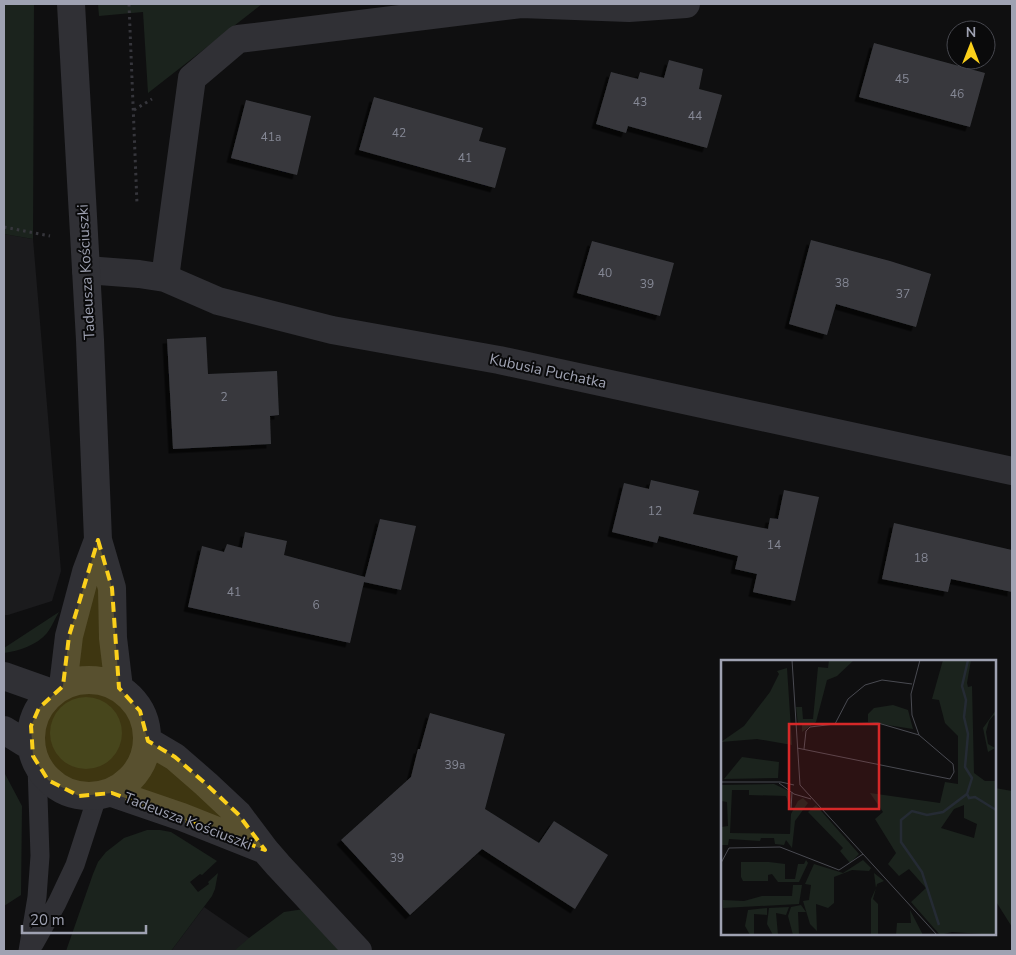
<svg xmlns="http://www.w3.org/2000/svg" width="1016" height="955" viewBox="0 0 1016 955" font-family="'Nunito Sans',sans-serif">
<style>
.built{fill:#1b1b1d}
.green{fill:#1b231d}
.building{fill:#38393e;filter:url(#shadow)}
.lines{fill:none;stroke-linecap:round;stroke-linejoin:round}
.path{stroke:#36363c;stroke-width:3;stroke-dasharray:2.5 4;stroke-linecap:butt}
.service{stroke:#303035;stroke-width:19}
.minor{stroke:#303035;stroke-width:28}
.tertiary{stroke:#303035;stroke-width:28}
.marked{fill:#fbd01b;fill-opacity:0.2;stroke:#fbd01b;stroke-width:4;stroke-dasharray:10 6;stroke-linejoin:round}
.labels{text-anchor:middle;stroke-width:4;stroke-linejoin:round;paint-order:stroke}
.number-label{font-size:12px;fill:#858895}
.street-label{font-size:15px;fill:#9fa2b2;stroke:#0a0a0b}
.inset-river{fill:none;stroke:#252b34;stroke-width:2.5}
.inset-road{fill:none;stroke:#494a51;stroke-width:1}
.view{fill:#d62828;fill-opacity:0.15;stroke:#d62828;stroke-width:2.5}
.inset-edge{fill:none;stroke:#9fa2b2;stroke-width:2.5}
</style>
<defs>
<filter id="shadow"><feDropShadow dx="-4.5" dy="4.5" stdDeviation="0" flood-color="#0009"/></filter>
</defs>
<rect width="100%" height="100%" fill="#0f0f10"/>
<path class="built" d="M4,234L33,239L61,571L52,601L8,615H4Z
M204,907L249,938L260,951H171Z"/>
<path class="green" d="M4,4H34L33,239L4,234Z
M98,4H262L148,93L143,12L99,16Z
M59,612C55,618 52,627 47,633C37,645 19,651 4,653V648Z
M50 733a36 36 0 1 1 72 0a36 36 0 1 1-72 0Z
M4,772L22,806L21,895L4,906Z
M995,788L1012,791V927L995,900Z
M147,830H160L171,832L217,861L202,875L200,874L190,882L198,892L209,884L208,882L218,873L215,889L212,896L171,951H66L93,874L98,862L106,852L124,838Z
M304,909L341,951H234L249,938L284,912Z"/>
<path class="building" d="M874,43L985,73L970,127L859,97Z
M669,60L703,69L699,89L722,95L707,148L628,126L626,133L596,124L611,72L638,79L640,72L664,78Z
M374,97L483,128L479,141L506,148L495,188L359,150Z
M246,100L311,116L297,175L231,158Z
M811,240L890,261L931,274L916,327L836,304L827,335L789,324Z
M592,241L674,263L660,316L577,293Z
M206,337L208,374L277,371L279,415L270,416L271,444L173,449L167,339Z
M651,480L699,491L693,514L768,529L770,518L778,519L784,490L819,497L795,601L753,592L757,574L735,569L738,556L659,536L657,543L612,532L624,483L649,489Z
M380,519L416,526L401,590L364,582L350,643L188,607L202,546L224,552L227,544L242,548L245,532L287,541L284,555L365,577Z
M894,523L1012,550V592L951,579L948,592L882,579Z
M430,713L505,734L485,809L539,843L554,821L608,855L575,909L482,849L410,915L341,840L411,777L418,749H420Z"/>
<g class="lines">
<path class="path" d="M129,4L137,204
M134,110L152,99
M4,227L50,236"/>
<path class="service" d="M34,944L57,903L75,865L97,797
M28,951L37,897L40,856L37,766"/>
<path class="minor" d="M86,270L139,274L165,278L218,301L332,330L499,360L1012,471
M165,278L192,78L238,39L521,4L629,8L686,4"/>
<path class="tertiary" d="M71,4L90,340L98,540L112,588L113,638L119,688
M4,676L52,693
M31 738a58 58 0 1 1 116 0a58 58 0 1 1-116 0Z
M63,686L69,636L86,572L98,540
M4,730L30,746
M148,741L175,757L206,784L238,814L265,850L278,865L358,951
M112,793L182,817L265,850"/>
</g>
<path class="marked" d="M98,540L112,588L119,688L140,711L148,741L175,757L206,784L238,814L265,850L112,793L79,796L48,780L33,756L31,726L39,708L63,686L69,636Z"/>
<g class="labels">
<g class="number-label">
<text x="902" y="83">45</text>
<text x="957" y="98">46</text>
<text x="640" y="106">43</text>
<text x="695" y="120">44</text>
<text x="399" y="137">42</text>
<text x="271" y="141">41a</text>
<text x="465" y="162">41</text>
<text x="605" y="277">40</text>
<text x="842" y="287">38</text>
<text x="647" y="288">39</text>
<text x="903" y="298">37</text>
<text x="224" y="401">2</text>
<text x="655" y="515">12</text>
<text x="774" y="549">14</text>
<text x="921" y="562">18</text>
<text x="234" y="596">41</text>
<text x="316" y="609">6</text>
<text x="455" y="769">39a</text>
<text x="397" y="862">39</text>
</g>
<g class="street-label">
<text transform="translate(86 272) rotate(-93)" y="5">Tadeusza Kościuszki</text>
<text transform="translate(548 371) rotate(12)" y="5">Kubusia Puchatka</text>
<text transform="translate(188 821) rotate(21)" y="5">Tadeusza Kościuszki</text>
</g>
</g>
<g transform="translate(721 660)">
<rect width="275" height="275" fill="#0f0f10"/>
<path d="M108,0H133L116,16L106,20L95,62L81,72V65H77L75,47H81L82,59H92L97,7L107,8ZM222,0H250L246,23L247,27L251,26L253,113L264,121H275V275L231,272L219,275L190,242L205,228L188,209L178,216L167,204L175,193L154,159L162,152L149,133L219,143L224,122L237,124V76L224,63L218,40L211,39ZM243,145V158L256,164L253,178L220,168L233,149ZM66,8L71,85L36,79L0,82L23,66L49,32L58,14L56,11ZM172,45L187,50L192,69L147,62V54L153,48ZM275,50V57L273,55L268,61L265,72L267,84L274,88L267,92L262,68ZM21,97L58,102L57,118L3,119ZM53,124L68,131L70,143L68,145L65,136L28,135V130H11L9,173L69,174L70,154L77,141L82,138L87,143L74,161L71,188L65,180L63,185L54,184L53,178H40L39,181L8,179L7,185H0V167L7,166L6,142L0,141V125ZM95,145L138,194L129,203L119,191L122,188L87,152ZM85,200L87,203L78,222H57L51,214L47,215V221H22L20,217V202H48L64,204V219H74L77,204H83ZM142,200L150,208L148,211L131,210L113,217V243L107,248L95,244L96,271L89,264L82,241L88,240L90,225L84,224L93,204L122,213ZM153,213L163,221L156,224L152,239L157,244V275H150V239L155,228ZM72,225H81L78,244L2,248V240L23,241L41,236H71ZM80,245L85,252H77L78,275H72L67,256L70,247ZM68,247L65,255L55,253L57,275H52L46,264L48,248ZM46,248V255L33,254V275H29L24,266L27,250ZM189,250L202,275H175L176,263H190Z" fill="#1b231d" fill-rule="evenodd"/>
<path class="inset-river" d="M246,134L251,118L244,107L247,74L243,57L245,40L241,26L247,0M218,265L201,212L180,182V160L191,151L206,155L222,152L246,134L248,138L254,137L275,150"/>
<path class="inset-road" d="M71,0L79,125L216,275M114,64L127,39L144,25L161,20L191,24M76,88L229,119L233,112L232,104L198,75L191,55L190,34L199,0M83,89L85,71L89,67L114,64L157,63L198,75M0,122H60L73,125M58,123L73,134L90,139M70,149L71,132M0,203L8,188L59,187L118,210L142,194"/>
<path class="view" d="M68,64H158V149H68Z"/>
<rect width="275" height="275" class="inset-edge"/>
</g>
<rect width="1016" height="955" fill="none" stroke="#9fa2b2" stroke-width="10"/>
<g transform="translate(971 45)"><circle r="24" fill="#0a0a0b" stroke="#46474e"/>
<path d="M0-4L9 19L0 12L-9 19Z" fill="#fbd01b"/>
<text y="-8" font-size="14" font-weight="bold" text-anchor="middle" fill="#9fa2b2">N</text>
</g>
<path d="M22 925v8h124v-8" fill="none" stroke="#9fa2b2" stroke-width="2.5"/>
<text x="30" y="925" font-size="15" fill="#9fa2b2" stroke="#0a0a0b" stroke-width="4" paint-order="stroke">20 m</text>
</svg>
